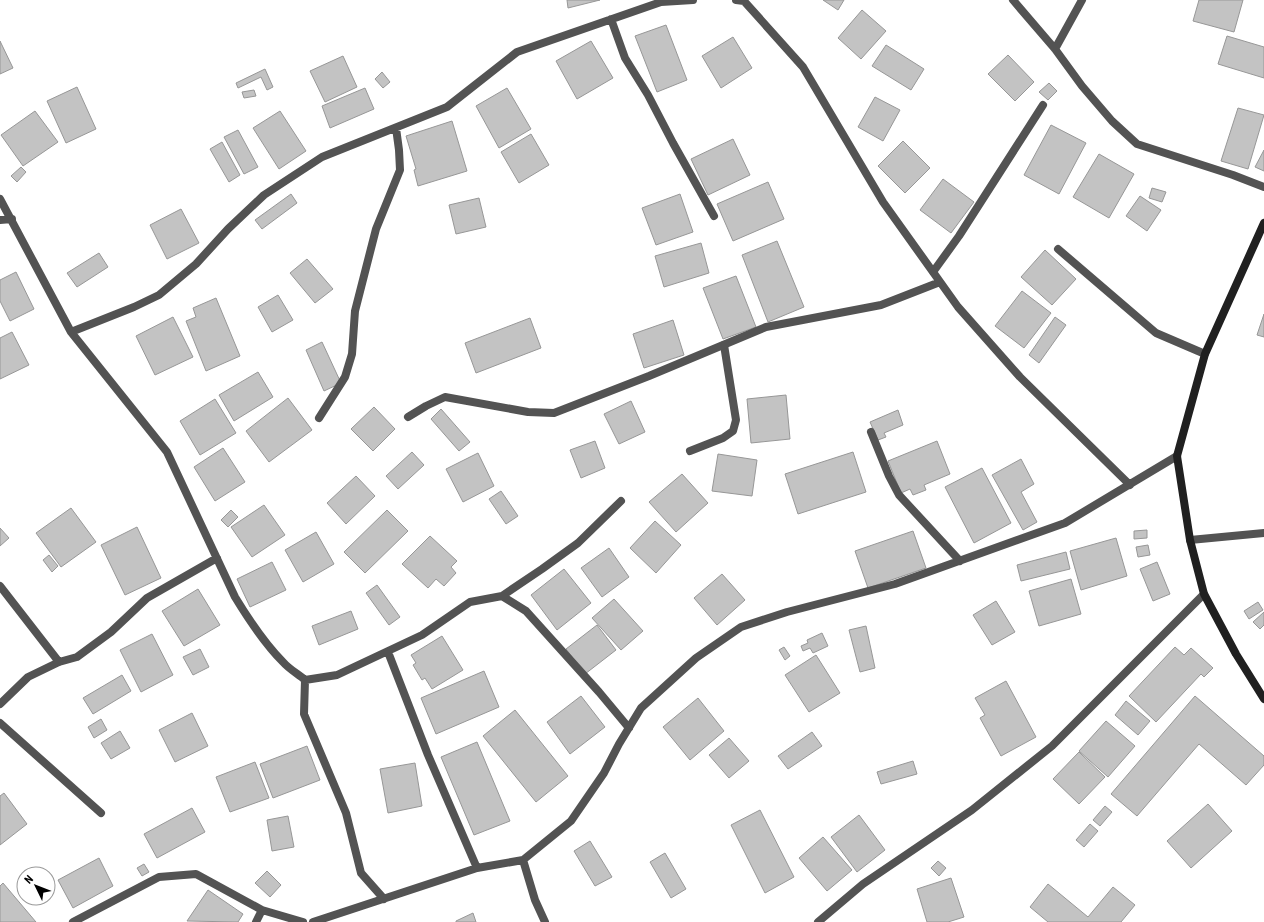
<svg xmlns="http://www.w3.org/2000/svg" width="1264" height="922" viewBox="0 0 1264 922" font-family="'Roboto Condensed',sans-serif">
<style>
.building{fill:#c3c3c3;stroke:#979797}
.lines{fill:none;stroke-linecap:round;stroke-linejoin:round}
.lane{stroke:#535353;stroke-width:8}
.street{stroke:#535353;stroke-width:8}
.secondary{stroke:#202020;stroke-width:8}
</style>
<rect width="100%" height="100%" fill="#fff"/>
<path class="building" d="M567,0H600L568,8Z
M823,0H844L838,10Z
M1199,0H1243L1234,32L1193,21Z
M862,10L886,31L861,59L838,38Z
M666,25L687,80L657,92L635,36Z
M1227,36L1264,47V78L1218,64Z
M733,37L752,68L721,88L702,56Z
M0,41L13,68L0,74Z
M591,41L613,78L577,99L556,61Z
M886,45L924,69L911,90L872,66Z
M1008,55L1034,82L1015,101L988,74Z
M343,56L357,87L325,102L310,71Z
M265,69L273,87L267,90L261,77L238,88L236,83Z
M382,72L390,82L383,88L375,79Z
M1049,83L1057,91L1048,100L1039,92Z
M77,87L96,129L66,143L47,101Z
M365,88L374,109L330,128L322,106Z
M507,88L531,129L499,148L476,106Z
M254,90L256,96L244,98L242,92Z
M875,97L900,110L883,141L858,127Z
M1238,108L1264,115L1248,169L1221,161Z
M35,111L58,142L23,166L1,135Z
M280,111L306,151L279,169L253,128Z
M452,121L467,171L418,186L414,170L416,169L406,136Z
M1051,125L1086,143L1059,194L1024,175Z
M238,130L258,167L244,174L224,137Z
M531,134L549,165L519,183L501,152Z
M733,139L750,175L708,195L691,159Z
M903,141L930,168L905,193L878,166Z
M222,142L240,175L229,182L210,149Z
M1264,150V171L1255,167Z
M1099,154L1134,174L1109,218L1073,197Z
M21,167L26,172L17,182L11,176Z
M943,179L974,202L951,233L920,210Z
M768,182L784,219L733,241L717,204Z
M1152,188L1166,192L1162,202L1149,198Z
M291,194L297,203L262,229L255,220Z
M680,194L693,232L656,245L642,208Z
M1140,196L1161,210L1147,231L1126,216Z
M479,198L486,227L456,234L449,205Z
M181,209L199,243L167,259L150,225Z
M777,241L804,307L768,322L742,255Z
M701,243L709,273L664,287L655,256Z
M1045,250L1076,279L1052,305L1021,277Z
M99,253L108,267L77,287L67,273Z
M307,259L333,289L315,303L290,273Z
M16,272L34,309L10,321L0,301V280Z
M736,276L756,327L723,339L703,288Z
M1022,291L1051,313L1024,348L995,326Z
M278,295L293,320L272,332L258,307Z
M216,298L240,356L206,371L186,321L196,317L193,308Z
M1264,314V337L1257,335Z
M173,317L193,357L155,375L136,336Z
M1055,317L1066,325L1039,363L1029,355Z
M530,318L541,348L476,373L465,343Z
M673,320L684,355L644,368L633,334Z
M12,332L29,365L0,379V338Z
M322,342L341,383L324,391L306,350Z
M258,372L273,397L234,421L219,395Z
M786,395L790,439L751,443L747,399Z
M288,398L312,430L269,462L246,431Z
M215,399L236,433L200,455L180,421Z
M631,401L645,432L619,444L604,414Z
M374,407L395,429L373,451L351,429Z
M441,409L470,442L459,451L431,419Z
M898,410L903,425L884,433L886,437L878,440L870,422Z
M595,441L605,468L581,478L570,450Z
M937,441L950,474L924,485L926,490L913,495L910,489L901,493L888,461Z
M223,448L245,482L215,501L194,467Z
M412,452L424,465L398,489L386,476Z
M853,452L866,492L798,514L785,474Z
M478,453L494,486L463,502L446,469Z
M718,454L757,460L752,496L712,491Z
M1021,459L1034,484L1021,492L1037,522L1023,530L992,475Z
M982,468L1011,523L974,543L945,487Z
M682,474L708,503L676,532L649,502Z
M356,476L375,496L346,524L327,503Z
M501,491L518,516L506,524L489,499Z
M264,505L285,535L252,557L231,527Z
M71,508L96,542L61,567L36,533Z
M231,510L238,517L228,527L221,520Z
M387,510L408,531L365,573L344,552Z
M655,521L681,545L656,573L630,548Z
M137,527L161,578L125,595L101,545Z
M0,528L9,538L0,546Z
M1147,530V538L1134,539V531Z
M913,531L926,568L868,588L855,551Z
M316,532L334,564L303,582L285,550Z
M430,536L457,561L451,567L456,573L444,586L436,579L428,588L402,564Z
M1116,538L1127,576L1081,590L1070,551Z
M1148,545L1150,555L1138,557L1136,547Z
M609,548L629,577L602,597L581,568Z
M1066,552L1070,569L1021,581L1017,565Z
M49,555L58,566L52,572L43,560Z
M272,562L286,590L250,607L237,579Z
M1157,562L1170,594L1153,601L1140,569Z
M564,569L591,603L557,630L531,595Z
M722,574L745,600L717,625L694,598Z
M1071,579L1081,614L1039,626L1029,591Z
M377,585L400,617L389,625L366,593Z
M198,589L220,625L184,646L162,611Z
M614,599L643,631L621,650L592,618Z
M996,601L1015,632L992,645L973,615Z
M1258,602L1263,610L1249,619L1244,611Z
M351,611L358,629L319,645L312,626Z
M1264,612V625L1260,629L1253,622Z
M597,625L616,650L585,674L566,649Z
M866,626L875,668L860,672L849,630Z
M822,633L828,646L813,653L810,648L803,651L801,646L808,643L807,640Z
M152,634L173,675L141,692L120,650Z
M442,636L463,670L432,689L425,678L422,680L413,665L416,663L411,655Z
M784,647L790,656L785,660L779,650Z
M1175,647L1184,655L1191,648L1213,668L1204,677L1201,674L1156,722L1129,696Z
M200,649L209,667L193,675L183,657Z
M816,655L840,693L809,712L785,675Z
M484,671L499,707L436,734L421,698Z
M122,675L131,691L93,714L83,698Z
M1006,681L1036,737L1001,756L980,718L985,715L975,698Z
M581,696L605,727L570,754L547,722Z
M1195,696L1264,756V765L1246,785L1199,744L1137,816L1111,794Z
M698,698L724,731L690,760L663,727Z
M1126,701L1150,721L1138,735L1115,715Z
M515,710L568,776L536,802L483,736Z
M192,713L208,746L175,762L159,730Z
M101,719L107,730L94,738L88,727Z
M1106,721L1135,746L1108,777L1079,751Z
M120,731L130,748L111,759L101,743Z
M812,732L822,746L788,769L778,756Z
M729,738L749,761L729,778L709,755Z
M477,742L510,821L474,835L441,757Z
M307,746L320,780L273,798L260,764Z
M1079,752L1105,777L1079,804L1053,779Z
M913,761L917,774L881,784L877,772Z
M255,762L269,798L230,812L216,777Z
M415,763L422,806L388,813L380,769Z
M4,793L27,824L0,845V796Z
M1208,804L1232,831L1191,868L1167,841Z
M1105,806L1112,812L1100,826L1093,820Z
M192,808L205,832L157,858L144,834Z
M760,810L794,877L765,893L731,825Z
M859,815L885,850L857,872L831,837Z
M288,816L294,847L272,851L267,820Z
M1090,824L1098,831L1084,847L1076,840Z
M823,837L852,870L827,891L799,858Z
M590,841L612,877L595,886L574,851Z
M665,853L686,889L671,898L650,862Z
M99,858L113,886L73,908L58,880Z
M938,861L946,868L939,876L931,868Z
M144,864L149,872L142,876L137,868Z
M267,871L281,885L270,897L255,883Z
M951,878L964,917L948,922H927L917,889Z
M3,883L36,922H0V886Z
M1048,884L1088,917L1113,887L1135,905L1121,922H1048L1030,907Z
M208,890L243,914L238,922L187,921Z
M473,913L476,922H456V921Z"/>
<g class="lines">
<path class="lane" d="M690,451L723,438L733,431L736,420L724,345"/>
<path class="street" d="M736,0L744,1L803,67L883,202L958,307L1020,377L1130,485
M1013,0L1055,49L1082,86L1112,121L1137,144L1233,175L1264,187
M611,19L625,58L648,95L673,143L714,216
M1055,49L1082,0
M0,199L71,332L167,452L235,597C249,620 264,643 283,662C289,669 298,674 305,680L304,714L346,813L361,873L384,899
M0,220L12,219
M1058,249L1156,333L1205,354
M933,272L959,236L1043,105
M71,332L134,307L159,295L196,264L228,229L264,195L322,157L447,107L517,52L661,2L693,0
M408,417L426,406L445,397L528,412L554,413L649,376L766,327L881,305L940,282
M319,418L345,377L352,354L355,311L366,268L376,229L400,170L399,150L396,128
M871,432L889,476L899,495L960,561
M1190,540L1264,533
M0,586L59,662
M502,596L542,569L578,543L621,501
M388,652L428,755L477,868
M305,680L337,675L422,635L470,602L502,596L526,611L599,692L629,728
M0,704L28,677L59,662L77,657L111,632L147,598L217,558
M0,723L101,813
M523,860L535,900L545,922
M73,922L159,877L196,874L262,910L303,922
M256,922L262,910
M313,922L477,868L523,860L571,821L604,773L619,744L641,708L696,658L741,627L787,612L895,584L1065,523L1177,456
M818,922L863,884L972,810L1052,746L1204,594"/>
<path class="secondary" d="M1264,223L1205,354L1177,456L1190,540L1204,594L1236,654L1264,699"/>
</g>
<g transform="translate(36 886) rotate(313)"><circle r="19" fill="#ffffff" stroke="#999999"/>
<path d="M0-3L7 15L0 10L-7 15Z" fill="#000000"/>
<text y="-6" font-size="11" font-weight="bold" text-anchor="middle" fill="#000000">N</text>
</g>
</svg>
